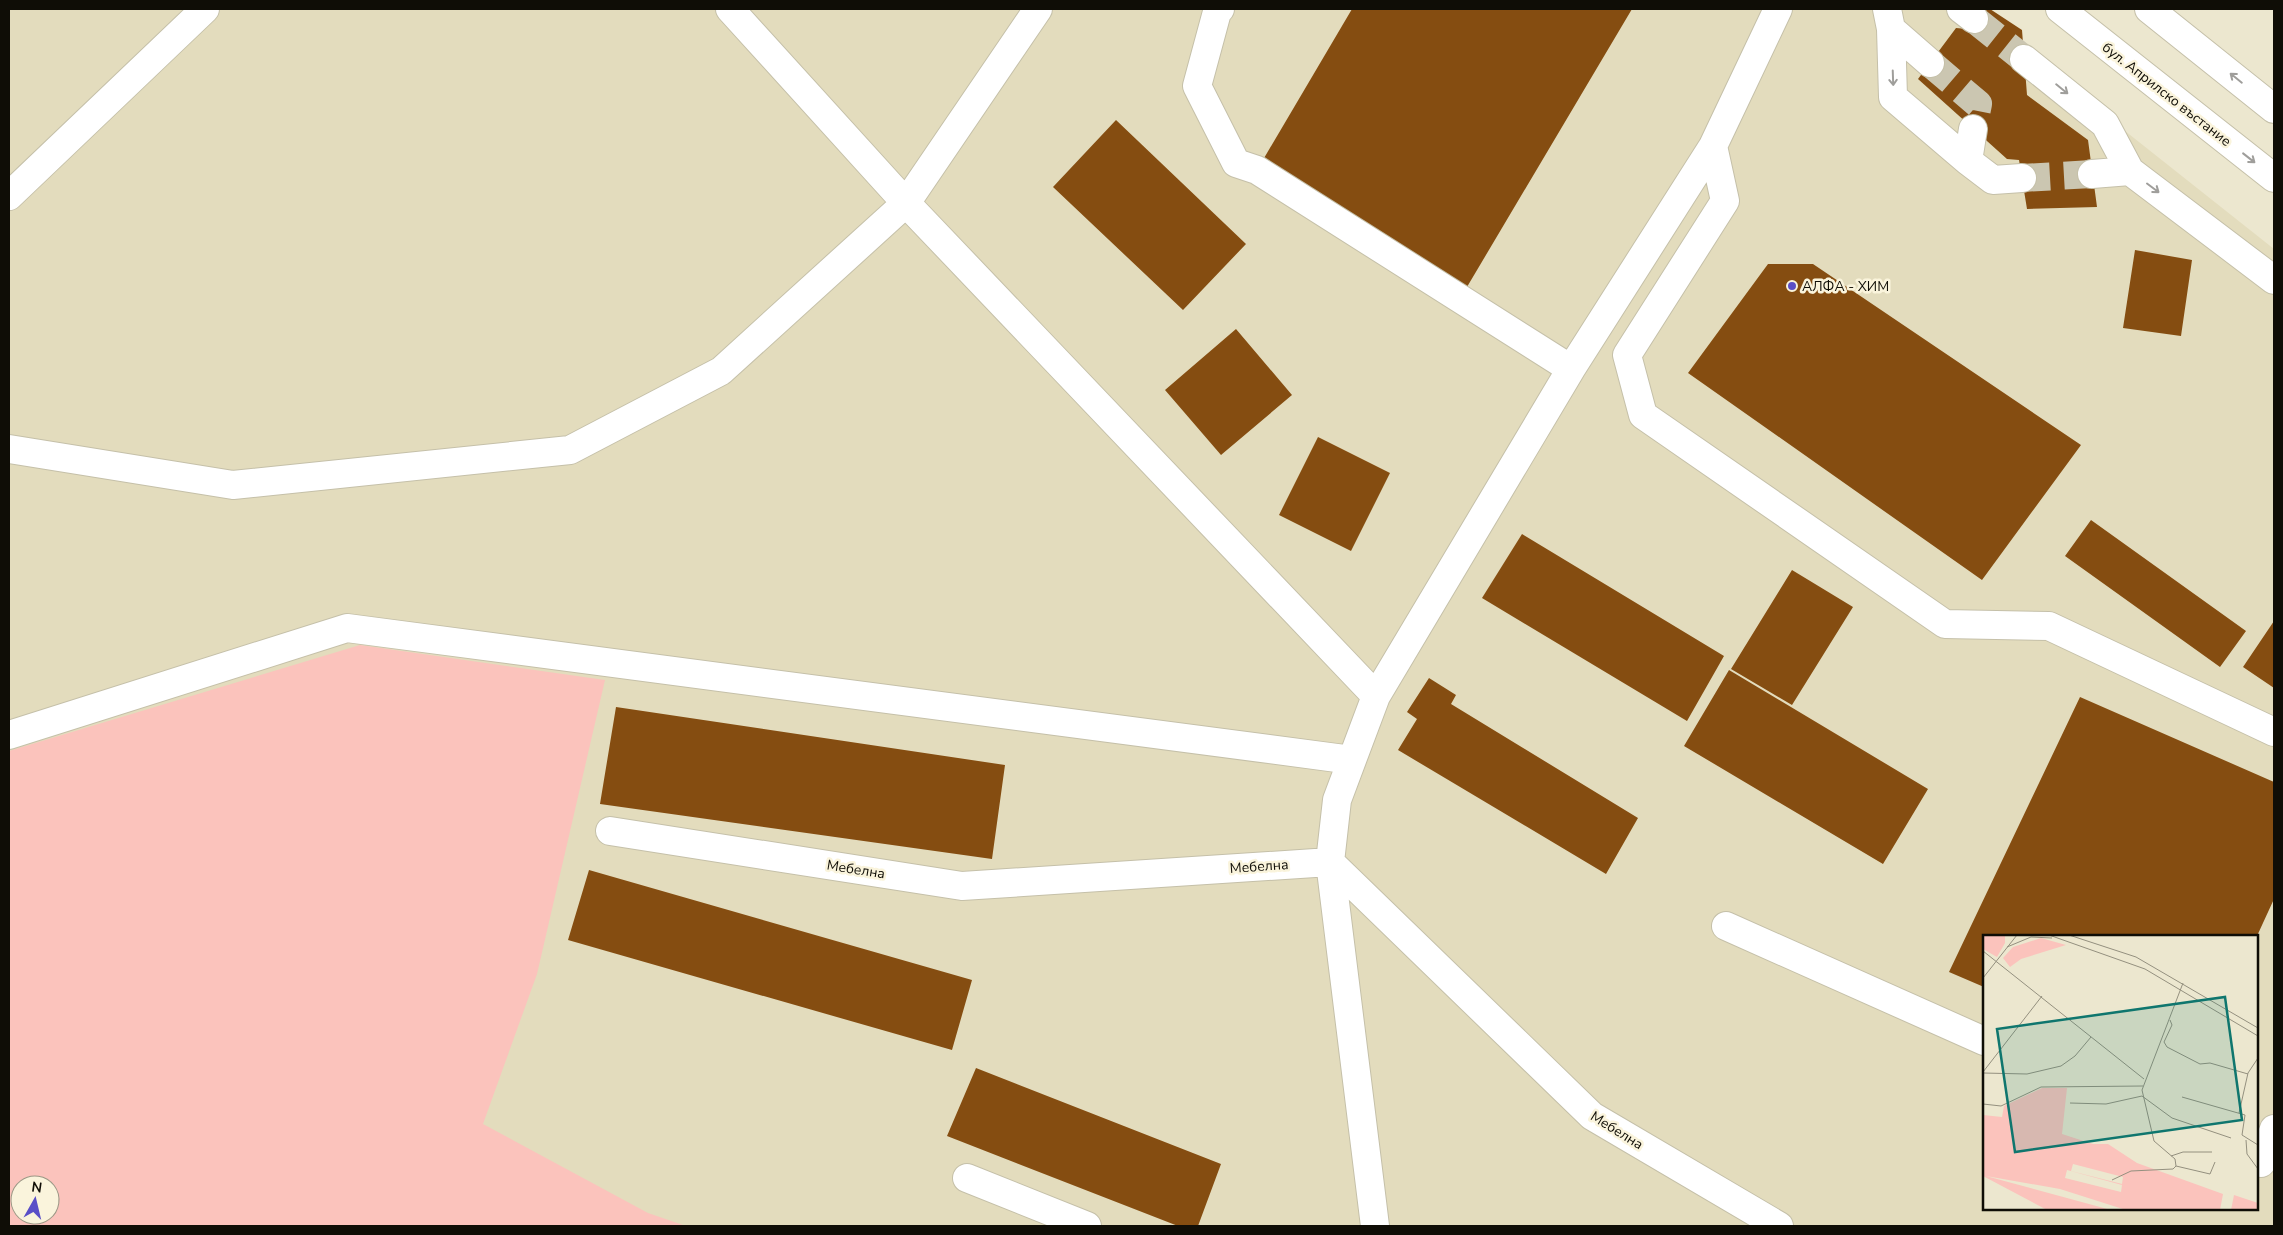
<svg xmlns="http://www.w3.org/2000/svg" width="2283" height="1235" viewBox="0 0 2283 1235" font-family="'Nunito Sans',sans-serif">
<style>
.built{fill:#e3dcbd;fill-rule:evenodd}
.green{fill:#fbc3bc;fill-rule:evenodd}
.building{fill:#854d11}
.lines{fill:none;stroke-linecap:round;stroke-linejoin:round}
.minor-tunnel{stroke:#cbc6b1;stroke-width:28;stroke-dasharray:28 14;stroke-linecap:butt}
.minor-casing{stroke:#c5c0a9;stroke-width:30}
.minor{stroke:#fff;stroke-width:28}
.oneway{stroke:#9f9e9b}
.poi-dot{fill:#5a4fc7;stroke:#faf4dc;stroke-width:2}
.labels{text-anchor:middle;stroke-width:5;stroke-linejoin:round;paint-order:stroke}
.street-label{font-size:14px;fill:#0f0d06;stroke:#faf4dc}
.poi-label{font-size:14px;fill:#0f0d06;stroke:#faf4dc;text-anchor:start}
.inset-road{fill:none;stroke:#94907f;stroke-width:1}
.view{fill:#0f766e;fill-opacity:0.15;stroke:#0f766e;stroke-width:2.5}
.inset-edge{fill:none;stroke:#0f0d06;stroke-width:2.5}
</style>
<rect width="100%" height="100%" fill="#ece7cf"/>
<path class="built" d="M9,9H1971L2274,249V1226H9ZM1984,936H2257V1209H1984ZM20,1185H50V1215H20Z"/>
<path class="green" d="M360,645L605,680L537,974L483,1124L648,1213L686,1226H9V751ZM20,1185H50V1215H20Z"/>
<path class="building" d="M1352,9H1632L1464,292L1257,170Z
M1980,9H1990L2022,30L2027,95L2088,140L2097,207L2027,209L2019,160L2007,159L1918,79L1956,28L1967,29Z
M1116,120L1246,244L1183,310L1053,187Z
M2135,250L2192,260L2181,336L2123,328Z
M1768,264H1813L2081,445L1982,580L1688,373Z
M1236,329L1292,395L1221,455L1165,390Z
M1318,437L1390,473L1351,551L1279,515Z
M2091,520L2246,631L2220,667L2065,556Z
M1522,534L1724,656L1687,721L1482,598Z
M1792,570L1853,607L1792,705L1731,669Z
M2274,621V688L2243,667Z
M1729,670L1928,789L1883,864L1684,746Z
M1429,678L1456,695L1451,704L1638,818L1606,874L1398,750L1417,719L1407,712Z
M2080,697L2274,782V899L2257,936H1984V987L1949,972Z
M616,707L1005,765L992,859L600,804Z
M589,870L972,980L952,1050L568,940Z
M976,1068L1221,1164L1198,1226H1178L947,1136Z"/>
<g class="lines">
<path class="minor-tunnel" d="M1974,19L2024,59
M1930,63L1978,104L1973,129
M2022,178L2092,174"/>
<defs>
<path id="minor" d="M730,9L906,203L1376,696
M1220,9L1217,12L1197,86L1236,163L1257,170L1571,369
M1887,9L1891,29L1930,63
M1961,9L1974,19
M2060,9L2274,178
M2149,9L2274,109
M1891,29L1893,97L1968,161
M2024,59L2105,124L2130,171
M1973,129L1968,161L1993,180L2022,178
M1713,146L1725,201L1627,355L1643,415L1945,624L2049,626L2274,732
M2092,174L2130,171L2274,280
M9,196L205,9
M9,449L233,485L570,450L721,371L906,203L1038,9
M9,735L347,628L1352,760
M610,831L962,886L1330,862L1592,1116L1779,1226
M1726,926L1984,1041
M2261,1163L2274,1129
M967,1178L1087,1226
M1375,1226L1330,862L1337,800L1376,696L1571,369L1713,146L1778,9"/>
</defs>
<use href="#minor" class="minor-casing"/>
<use href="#minor" class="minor"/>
</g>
<defs><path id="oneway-shaft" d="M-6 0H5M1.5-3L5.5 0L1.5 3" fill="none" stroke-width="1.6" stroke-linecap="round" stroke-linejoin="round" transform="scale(1.25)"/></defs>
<g class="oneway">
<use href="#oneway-shaft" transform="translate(1893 78) rotate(88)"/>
<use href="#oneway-shaft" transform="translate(2236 78) rotate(-141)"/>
<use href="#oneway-shaft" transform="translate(2062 89) rotate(39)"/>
<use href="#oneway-shaft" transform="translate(2249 158) rotate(38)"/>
<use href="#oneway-shaft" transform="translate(2153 188) rotate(37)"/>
</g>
<circle class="poi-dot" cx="1792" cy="286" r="5"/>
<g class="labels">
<g class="street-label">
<text transform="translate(2167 94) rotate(38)" y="5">бул. Априлско въстание</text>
<text transform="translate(1259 866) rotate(-4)" y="5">Мебелна</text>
<text transform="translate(856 869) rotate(9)" y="5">Мебелна</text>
<text transform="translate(1617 1130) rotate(32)" y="5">Мебелна</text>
</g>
<g class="poi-label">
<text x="1802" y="291">АЛФА - ХИМ</text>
</g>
</g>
<g transform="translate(1983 935)">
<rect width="275" height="275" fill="#ece7cf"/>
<path d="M0,0H22V8L14,22L0,14ZM58,3L83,10L38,24L27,32L20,23L30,12ZM59,153H84L79,199L110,209H125L154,228L240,259L237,275H143L77,254L3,241L128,275H64L0,241V180L19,182L21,171ZM90,229L140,242L139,249L88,236ZM84,235L139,250L138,257L82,243ZM251,260L275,268V275H248Z" fill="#fbc3bc" fill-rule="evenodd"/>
<path class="inset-road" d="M66,0L162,34L275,101M86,0L153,22L275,93M24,12L48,2L69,3M0,16L161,144M0,43L34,0M187,85L189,90L181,107L184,112L217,129L227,128L265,139M0,137L59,61M0,138L44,139L78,131L92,121L108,102M199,162L262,180L259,200L275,210M87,168L123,169L159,161L189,183L248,203M0,169L18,171L58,152L160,151M256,178L265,138L275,123M263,205L264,219L275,234M188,221L200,217H229M193,231L227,239L232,227M129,245L148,236L190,234L193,231L192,224L171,206L159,155L200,48"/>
<path class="view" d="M242,62L259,185L32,217L14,94Z"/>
<rect width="275" height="275" class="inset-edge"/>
</g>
<rect width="2283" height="1235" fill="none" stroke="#0f0d06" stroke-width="20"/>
<g transform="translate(35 1200) rotate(8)"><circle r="24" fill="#faf4dc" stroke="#9c9886"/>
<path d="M0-4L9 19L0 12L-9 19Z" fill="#5a4fc7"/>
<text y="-8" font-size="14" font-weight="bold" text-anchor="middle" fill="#0f0d06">N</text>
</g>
</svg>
